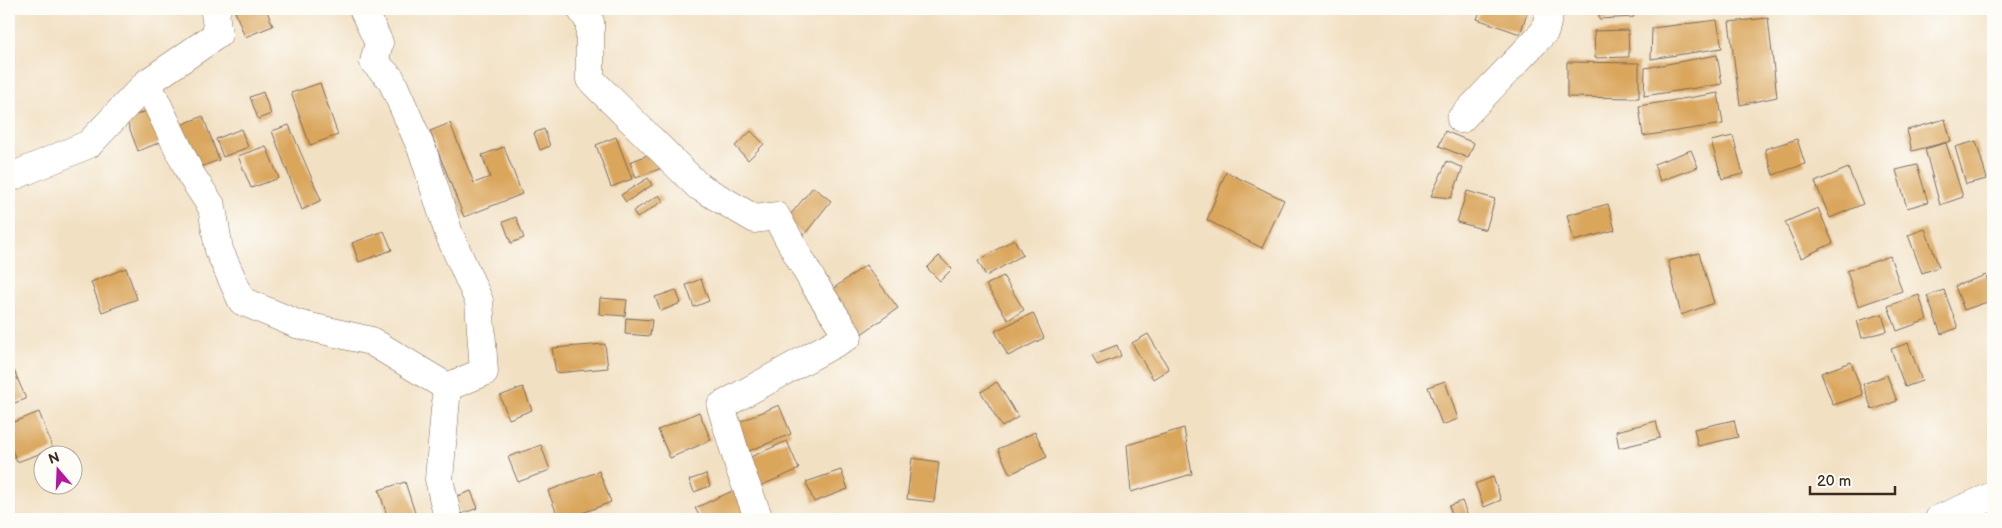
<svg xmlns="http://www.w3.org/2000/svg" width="2002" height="528" viewBox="0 0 2002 528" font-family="'Balsamiq Sans',sans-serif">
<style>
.building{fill:#daa65c}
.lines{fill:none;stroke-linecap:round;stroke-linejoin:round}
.street-casing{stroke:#7b6a58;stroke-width:29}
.street{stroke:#fff;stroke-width:28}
</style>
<rect width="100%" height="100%" fill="#fdfcf7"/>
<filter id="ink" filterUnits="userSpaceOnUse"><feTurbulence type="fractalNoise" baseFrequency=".02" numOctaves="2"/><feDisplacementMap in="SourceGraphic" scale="10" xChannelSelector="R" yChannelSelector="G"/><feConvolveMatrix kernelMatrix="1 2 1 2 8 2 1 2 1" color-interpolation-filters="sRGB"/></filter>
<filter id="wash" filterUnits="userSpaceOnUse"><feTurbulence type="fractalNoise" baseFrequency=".0096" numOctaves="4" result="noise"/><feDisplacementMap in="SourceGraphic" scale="20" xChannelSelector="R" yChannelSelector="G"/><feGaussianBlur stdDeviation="1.12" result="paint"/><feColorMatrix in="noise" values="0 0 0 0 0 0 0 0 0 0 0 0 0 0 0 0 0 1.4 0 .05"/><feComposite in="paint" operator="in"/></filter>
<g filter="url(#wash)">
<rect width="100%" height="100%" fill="#f2e0c3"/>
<g id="blocks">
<path class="building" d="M234,9H266L273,26L245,37Z
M1481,9H1523L1528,11L1520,34L1477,19Z
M1599,9H1633L1634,17L1599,19Z
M1768,18L1777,97L1740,105L1729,22Z
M1717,20L1722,48L1651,59L1652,28Z
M1628,30L1629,57L1595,58L1594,31Z
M1717,55L1722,84L1644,96L1645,68Z
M1567,62L1639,63V98L1567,97Z
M320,83L338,135L310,145L291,93Z
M263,92L271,114L258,119L250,97Z
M1718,93L1723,124L1643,136L1639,106Z
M154,108L166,140L138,151L126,119Z
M203,116L219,160L195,169L178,126Z
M1945,119L1951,141L1912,151L1907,130Z
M450,123L474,183L490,177L482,155L504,147L522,194L464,217L430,131Z
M289,125L321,200L302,210L272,131Z
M241,129L248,147L223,157L216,139Z
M544,129L550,146L540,150L534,133Z
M751,131L764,144L748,160L735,146Z
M1445,131L1474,143L1468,158L1439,146Z
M1733,136L1743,174L1722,179L1711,141Z
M616,137L632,179L611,187L596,145Z
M1797,139L1805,164L1773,175L1765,149Z
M1976,141L1987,179L1966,184L1955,147Z
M1946,143L1963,197L1940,205L1925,149Z
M266,146L279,178L251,188L238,156Z
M1691,150L1698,167L1660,181L1654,164Z
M658,151L664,167L636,178L630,162Z
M1447,161L1463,168L1451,198L1431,196Z
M1917,165L1928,202L1907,208L1896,170Z
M1848,168L1863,204L1830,218L1815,182Z
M1226,172L1284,200L1262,248L1207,220Z
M648,178L652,185L626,202L621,195Z
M813,187L831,201L804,235L786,220Z
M1467,191L1495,199L1486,230L1457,222Z
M659,195L663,201L637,218L633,211Z
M1608,204L1615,230L1574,241L1567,215Z
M1818,208L1833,243L1801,258L1785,222Z
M516,217L524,238L511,243L503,222Z
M1925,229L1939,267L1922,273L1908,235Z
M384,231L392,250L359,262L352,243Z
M1014,239L1023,255L986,276L978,261Z
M1699,253L1714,303L1681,315L1668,261Z
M939,256L952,269L940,281L927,268Z
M1890,256L1902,291L1858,306L1847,271Z
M866,265L898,308L860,335L827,293Z
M126,268L137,299L102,312L91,282Z
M1986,275L1993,300L1964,310L1955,286Z
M1003,276L1024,310L1008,320L986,285Z
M701,279L709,301L694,307L686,285Z
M676,290L681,303L661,311L655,297Z
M1944,290L1958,328L1941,334L1927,296Z
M1919,295L1927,320L1897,331L1888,306Z
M600,298L627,300L625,316L599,314Z
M1033,313L1044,338L1008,356L995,331Z
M1882,314L1887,331L1862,338L1857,321Z
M626,318L652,320L650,336L625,334Z
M1148,334L1169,369L1153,379L1132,343Z
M1908,343L1922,381L1905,387L1891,349Z
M605,344L608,368L556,373L552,348Z
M1117,345L1121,356L1097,365L1092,355Z
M9,358L26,399L9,405Z
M1851,362L1863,395L1833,405L1821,373Z
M1887,375L1897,401L1872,410L1863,384Z
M1445,381L1458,419L1442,425L1428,387Z
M997,382L1018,417L1002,427L981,392Z
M523,387L532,410L509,419L500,396Z
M779,405L791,434L749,451L737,423Z
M39,412L53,449L17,462L9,442V424Z
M699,412L711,440L670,458L658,430Z
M1734,420L1738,437L1698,446L1694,429Z
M1656,421L1660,438L1619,448L1616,431Z
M1184,428L1192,474L1131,492L1127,445Z
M1035,432L1047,457L1010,474L998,449Z
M787,441L799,469L758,487L746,459Z
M541,445L550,470L518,482L508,457Z
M912,458L939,462L934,502L907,499Z
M841,470L848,489L814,502L806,482Z
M599,471L611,502L567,519H559L548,491Z
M706,474L710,486L694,492L689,480Z
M1493,477L1501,500L1484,507L1475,484Z
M405,482L417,519H388L379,490Z
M739,488L750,513L737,519H701L695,508Z
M471,491L478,508L461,514L455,497Z
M1462,501L1469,519H1454L1449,506Z"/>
</g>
</g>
<g filter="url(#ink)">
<use href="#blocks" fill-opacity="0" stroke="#7b6a58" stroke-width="1"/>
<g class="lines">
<defs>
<path id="street" d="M581,9L590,22V79L698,186L755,219L776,216L813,282L848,336L721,406L741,472L759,519
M147,83L191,175L212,207L219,250L242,301L297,324L371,341L447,387L484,372L479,301L449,234L423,152L391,79L374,62L379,43L363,9
M1461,119L1545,31L1550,9
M9,178L89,144L147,83L218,34L215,13L217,9
M447,387L439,479L448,519
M1939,519L1993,496"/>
</defs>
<use href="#street" class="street-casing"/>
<use href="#street" class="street"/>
</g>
</g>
<rect width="2002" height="528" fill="none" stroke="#fdfcf7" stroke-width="30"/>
<g transform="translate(58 470) rotate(341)"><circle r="24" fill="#fdfcf7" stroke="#afa8a0"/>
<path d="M0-4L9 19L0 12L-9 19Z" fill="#b5179e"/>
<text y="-8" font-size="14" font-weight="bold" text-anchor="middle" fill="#3b2a1e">N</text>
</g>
<path d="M1810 486v8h85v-8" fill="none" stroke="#3b2a1e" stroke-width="2.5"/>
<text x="1817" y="486" font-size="15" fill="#3b2a1e" stroke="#fdfcf7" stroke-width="4" paint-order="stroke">20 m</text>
</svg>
